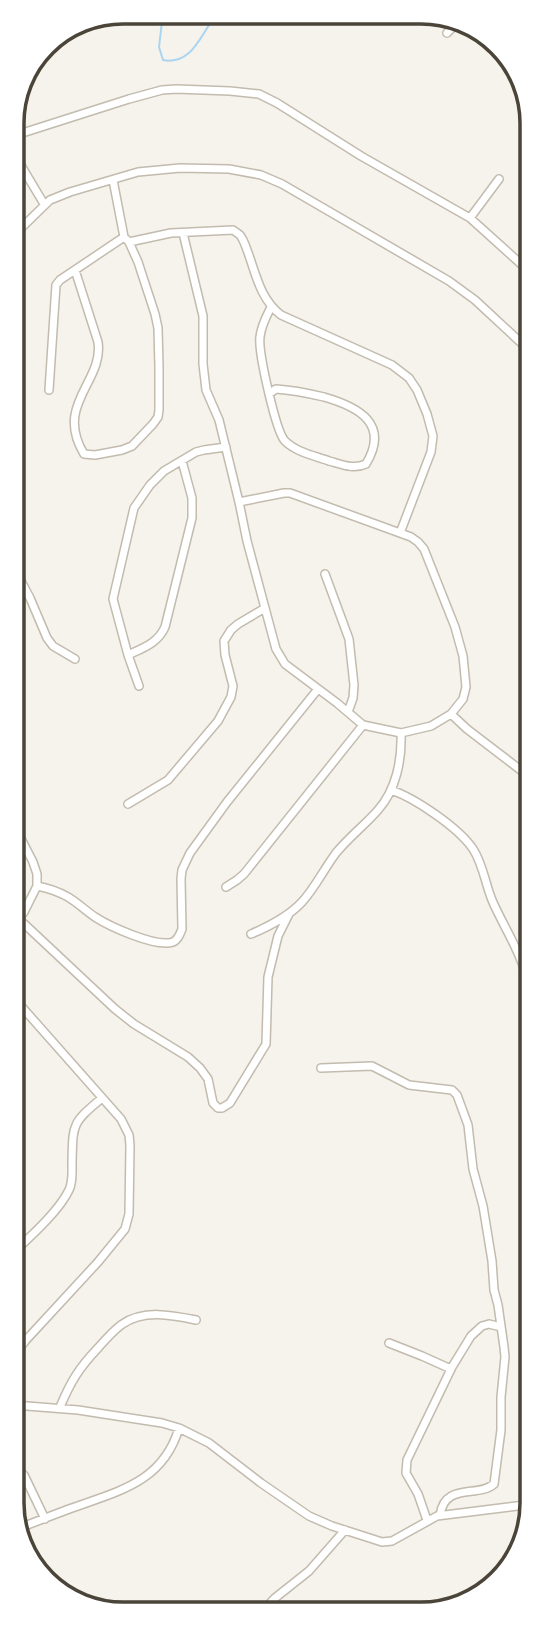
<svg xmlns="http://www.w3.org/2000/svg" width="545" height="1627" viewBox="0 0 545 1627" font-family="'DejaVu Sans',sans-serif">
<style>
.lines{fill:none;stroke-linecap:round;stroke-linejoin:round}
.stream{stroke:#a9d4f2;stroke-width:2}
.minor-casing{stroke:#c2bbae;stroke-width:10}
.minor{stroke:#fff;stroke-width:7}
.rim{fill:none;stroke:#4b4439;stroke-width:3.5}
</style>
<rect width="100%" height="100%" fill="#f6f3ec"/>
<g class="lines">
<path class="stream" d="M163,13L159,47L163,60C188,65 198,42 209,25
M50,40H51"/>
<defs>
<path id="minor" d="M447,33L458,22
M13,136L129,99L162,90L176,89L230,91L259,94L277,103L361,156L470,218L531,273
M13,152L44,204
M13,177V183
M113,180L124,237L129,242L171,233L233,230L240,235L243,240C255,266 257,297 281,315L392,365L409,378L417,390L427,414L433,436L431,452L400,533
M470,218L499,179
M183,233L203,316V364L206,390L219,420L239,502L247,541L276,649L285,664L337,703L363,725L401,733L431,726L451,714L463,699L466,687L463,656L455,627L424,549L418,542L411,537L290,493H284L239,502
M13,236L50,200L70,192L138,172L180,168L229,169L261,175L282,184L449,281L475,300L531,352
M75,270L98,342C104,382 54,404 84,454L95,455L122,450L132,446L153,424L158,417L159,410V367L158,328L155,314L138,262L129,242
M49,390L56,285L60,280L124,237
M270,393L276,389C293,390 307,393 324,397C359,407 390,424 366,464C353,470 341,464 329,461C315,456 296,452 285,441C276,432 258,352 260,337C261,326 266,317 271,307
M13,566L30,598L47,638L53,646L75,659
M325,574L349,639L354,685L353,698L348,712
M128,655C143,648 158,643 165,627L192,518V498L182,461
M139,686L128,655L113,599L134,508L150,485L164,471L196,452L204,450L226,447
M451,714L467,729L531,778
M391,790C415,798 459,828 473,849C483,864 485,883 492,900C500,919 512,938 520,958C526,971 529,985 532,999
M128,804L168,780L218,721L231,697L233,686L225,655L224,641L231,630L238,624L265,608
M14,825L33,862L37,874V886L24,912L14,925
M37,886C48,888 59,892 68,897C78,903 86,911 95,917C109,926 156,948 173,942C178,940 180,934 182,929L181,879L182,870L190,853L227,802L318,689
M226,887L237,880L244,874L363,725
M19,919L115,1009L134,1024L188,1057L200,1068L208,1079L213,1103L218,1108H222L230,1103L266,1044L268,977L278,936L289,914
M251,934C270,926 288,917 302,902C315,888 324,869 336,853C349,837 365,825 378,810C396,790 402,760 401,733
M14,998L121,1119L129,1135L130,1145L129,1214L125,1229L98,1262L26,1340L19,1349L14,1363
M321,1068L372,1066L409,1085L452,1090L457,1095L468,1125L473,1169L483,1206L492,1261L494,1290L498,1305L504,1347L505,1357L501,1397V1430L494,1484C478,1498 445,1482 440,1515
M14,1252C31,1236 59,1211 69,1190C73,1182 72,1172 72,1163C73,1124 71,1124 102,1098
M389,1343L422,1356L451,1369
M14,1405L78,1410L162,1423L179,1428L209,1443L261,1483L309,1516L332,1526L382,1542L392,1541L437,1516L533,1504
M60,1407C71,1381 79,1368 98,1348C105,1340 113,1331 121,1325C143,1309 172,1315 196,1320
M14,1469L24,1475L45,1519
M427,1520L418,1494L406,1473L407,1460L452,1367L471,1336L482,1326L489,1324L501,1327
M17,1529C35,1522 53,1515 72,1508C119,1491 163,1482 179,1428
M261,1613L275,1598L309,1571L345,1530"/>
</defs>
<use href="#minor" class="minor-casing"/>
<use href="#minor" class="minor"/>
</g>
<path d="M0 0H545V1627H0ZM123 24H421A99 99 0 0 1 520 123V1503A99 99 0 0 1 421 1602H123A99 99 0 0 1 24 1503V123A99 99 0 0 1 123 24Z" fill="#fff" fill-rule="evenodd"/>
<path class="rim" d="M123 24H421A99 99 0 0 1 520 123V1503A99 99 0 0 1 421 1602H123A99 99 0 0 1 24 1503V123A99 99 0 0 1 123 24Z"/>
</svg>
